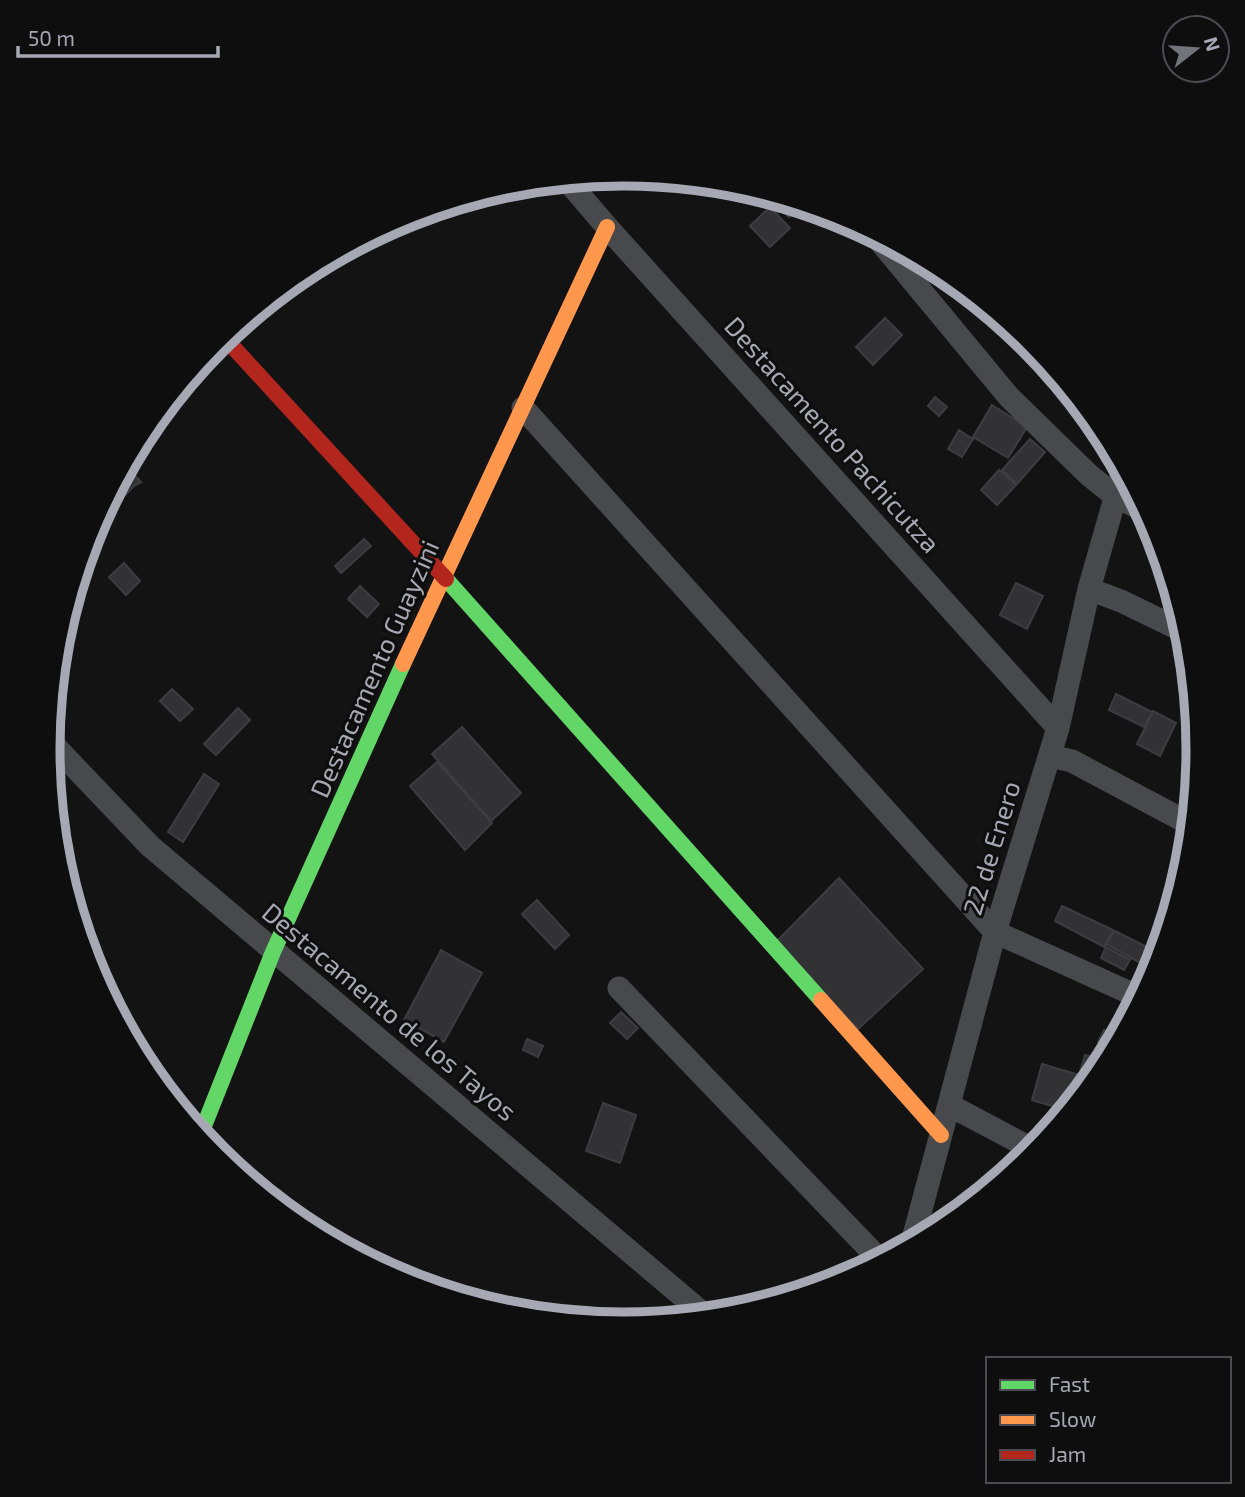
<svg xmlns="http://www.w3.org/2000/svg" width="1245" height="1497" viewBox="0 0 1245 1497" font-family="'Exo 2',sans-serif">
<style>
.building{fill:#323235;stroke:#3c3d40;stroke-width:2}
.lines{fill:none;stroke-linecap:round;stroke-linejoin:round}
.street{stroke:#48494c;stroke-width:23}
.fast{stroke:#63d668;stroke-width:16}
.slow{stroke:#ff974d;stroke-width:16}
.jam{stroke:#b3261e;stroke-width:16}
.labels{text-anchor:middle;stroke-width:6;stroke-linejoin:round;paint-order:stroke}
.street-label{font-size:26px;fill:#a6a9b3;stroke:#0e0e0f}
.rim{fill:none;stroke:#a6a9b3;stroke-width:9}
</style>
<rect width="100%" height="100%" fill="#131314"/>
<path class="building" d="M782,199L802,205L789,217L776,204Z
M770,207L790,228L770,247L750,226Z
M885,318L902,335L873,365L856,347Z
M935,397L947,407L939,416L928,406Z
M992,405L1027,427L1008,458L973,437Z
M959,430L973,439L962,457L948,449Z
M1030,439L1045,452L1017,484L1002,470Z
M125,465L141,482L134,486L104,517L99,512Z
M999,470L1016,485L997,505L981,490Z
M364,539L371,546L341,573L335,566Z
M124,563L140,581L126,595L109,577Z
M1016,583L1043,596L1027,629L1000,615Z
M360,586L379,604L367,617L348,599Z
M172,689L193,709L180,721L160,701Z
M1116,694L1152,712L1144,727L1109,710Z
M238,708L250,720L216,755L204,744Z
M1153,711L1176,723L1160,756L1137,744Z
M462,727L521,793L491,821L432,754Z
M437,762L492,823L465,850L410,786Z
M1191,770L1195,773L1194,787L1185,782Z
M204,774L219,784L183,842L168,832Z
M839,878L923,969L858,1029L776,942Z
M537,900L569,935L555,949L522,914Z
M1062,906L1113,930L1104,947L1055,921Z
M1115,931L1159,953L1153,970L1106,944Z
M1106,947L1130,960L1124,970L1101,958Z
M441,950L482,973L444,1042L404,1020Z
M621,1012L638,1028L627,1039L610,1023Z
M1104,1030L1118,1037L1111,1049L1098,1042Z
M527,1039L543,1046L538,1057L523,1050Z
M1085,1055L1101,1059L1097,1073L1066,1110L1032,1100L1042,1064L1079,1075Z
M603,1103L636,1115L620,1163L586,1151Z"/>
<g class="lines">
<path class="street" d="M566,179L607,227L1058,728
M874,234L1009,397L1089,475L1115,496L1145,511
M523,408L995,932L1139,997
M1089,589L1121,601L1185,632
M48,739L150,846L706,1316
M1050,756L1072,761L1190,824
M619,988L880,1260
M949,1105L1034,1150
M912,1243L995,932L1058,728L1089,589L1123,470"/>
<path class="fast" d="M446,579L821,1000
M200,1136L273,952L403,664"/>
<path class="slow" d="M403,664L607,227
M821,1000L941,1135"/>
<path class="jam" d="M223,336L446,579"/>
</g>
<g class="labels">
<g class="street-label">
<text transform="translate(832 435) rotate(48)" y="9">Destacamento Pachicutza</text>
<text transform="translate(375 669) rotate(-66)" y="9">Destacamento Guayzini</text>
<text transform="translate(992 848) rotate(-73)" y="9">22 de Enero</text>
<text transform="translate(389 1012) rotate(40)" y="9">Destacamento de los Tayos</text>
</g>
</g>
<path d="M0 0H1245V1497H0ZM60 749a563 563 0 1 1 1126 0a563 563 0 1 1-1126 0Z" fill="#0e0e0f" fill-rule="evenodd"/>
<path class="rim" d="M60 749a563 563 0 1 1 1126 0a563 563 0 1 1-1126 0Z"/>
<rect x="986" y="1357" width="245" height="126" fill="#0e0e0f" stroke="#4b4c51" stroke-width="2"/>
<rect x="1000" y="1380" width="35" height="10" fill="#63d668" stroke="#4b4c51" stroke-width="2"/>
<text x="1049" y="1392" font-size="21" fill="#a6a9b3">Fast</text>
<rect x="1000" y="1415" width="35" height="10" fill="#ff974d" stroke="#4b4c51" stroke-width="2"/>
<text x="1049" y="1427" font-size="21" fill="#a6a9b3">Slow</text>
<rect x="1000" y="1450" width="35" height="10" fill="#b3261e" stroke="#4b4c51" stroke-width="2"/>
<text x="1049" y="1462" font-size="21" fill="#a6a9b3">Jam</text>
<g transform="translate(1196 49) rotate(73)"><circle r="33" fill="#0e0e0f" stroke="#4b4c51" stroke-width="2"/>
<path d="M0-5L12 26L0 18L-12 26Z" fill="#73747b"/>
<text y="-10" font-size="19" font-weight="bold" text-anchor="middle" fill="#a6a9b3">N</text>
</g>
<path d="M18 46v10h200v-10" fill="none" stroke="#a6a9b3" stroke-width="3.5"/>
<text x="28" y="46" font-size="21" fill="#a6a9b3" stroke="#0e0e0f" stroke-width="5" paint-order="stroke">50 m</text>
</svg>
